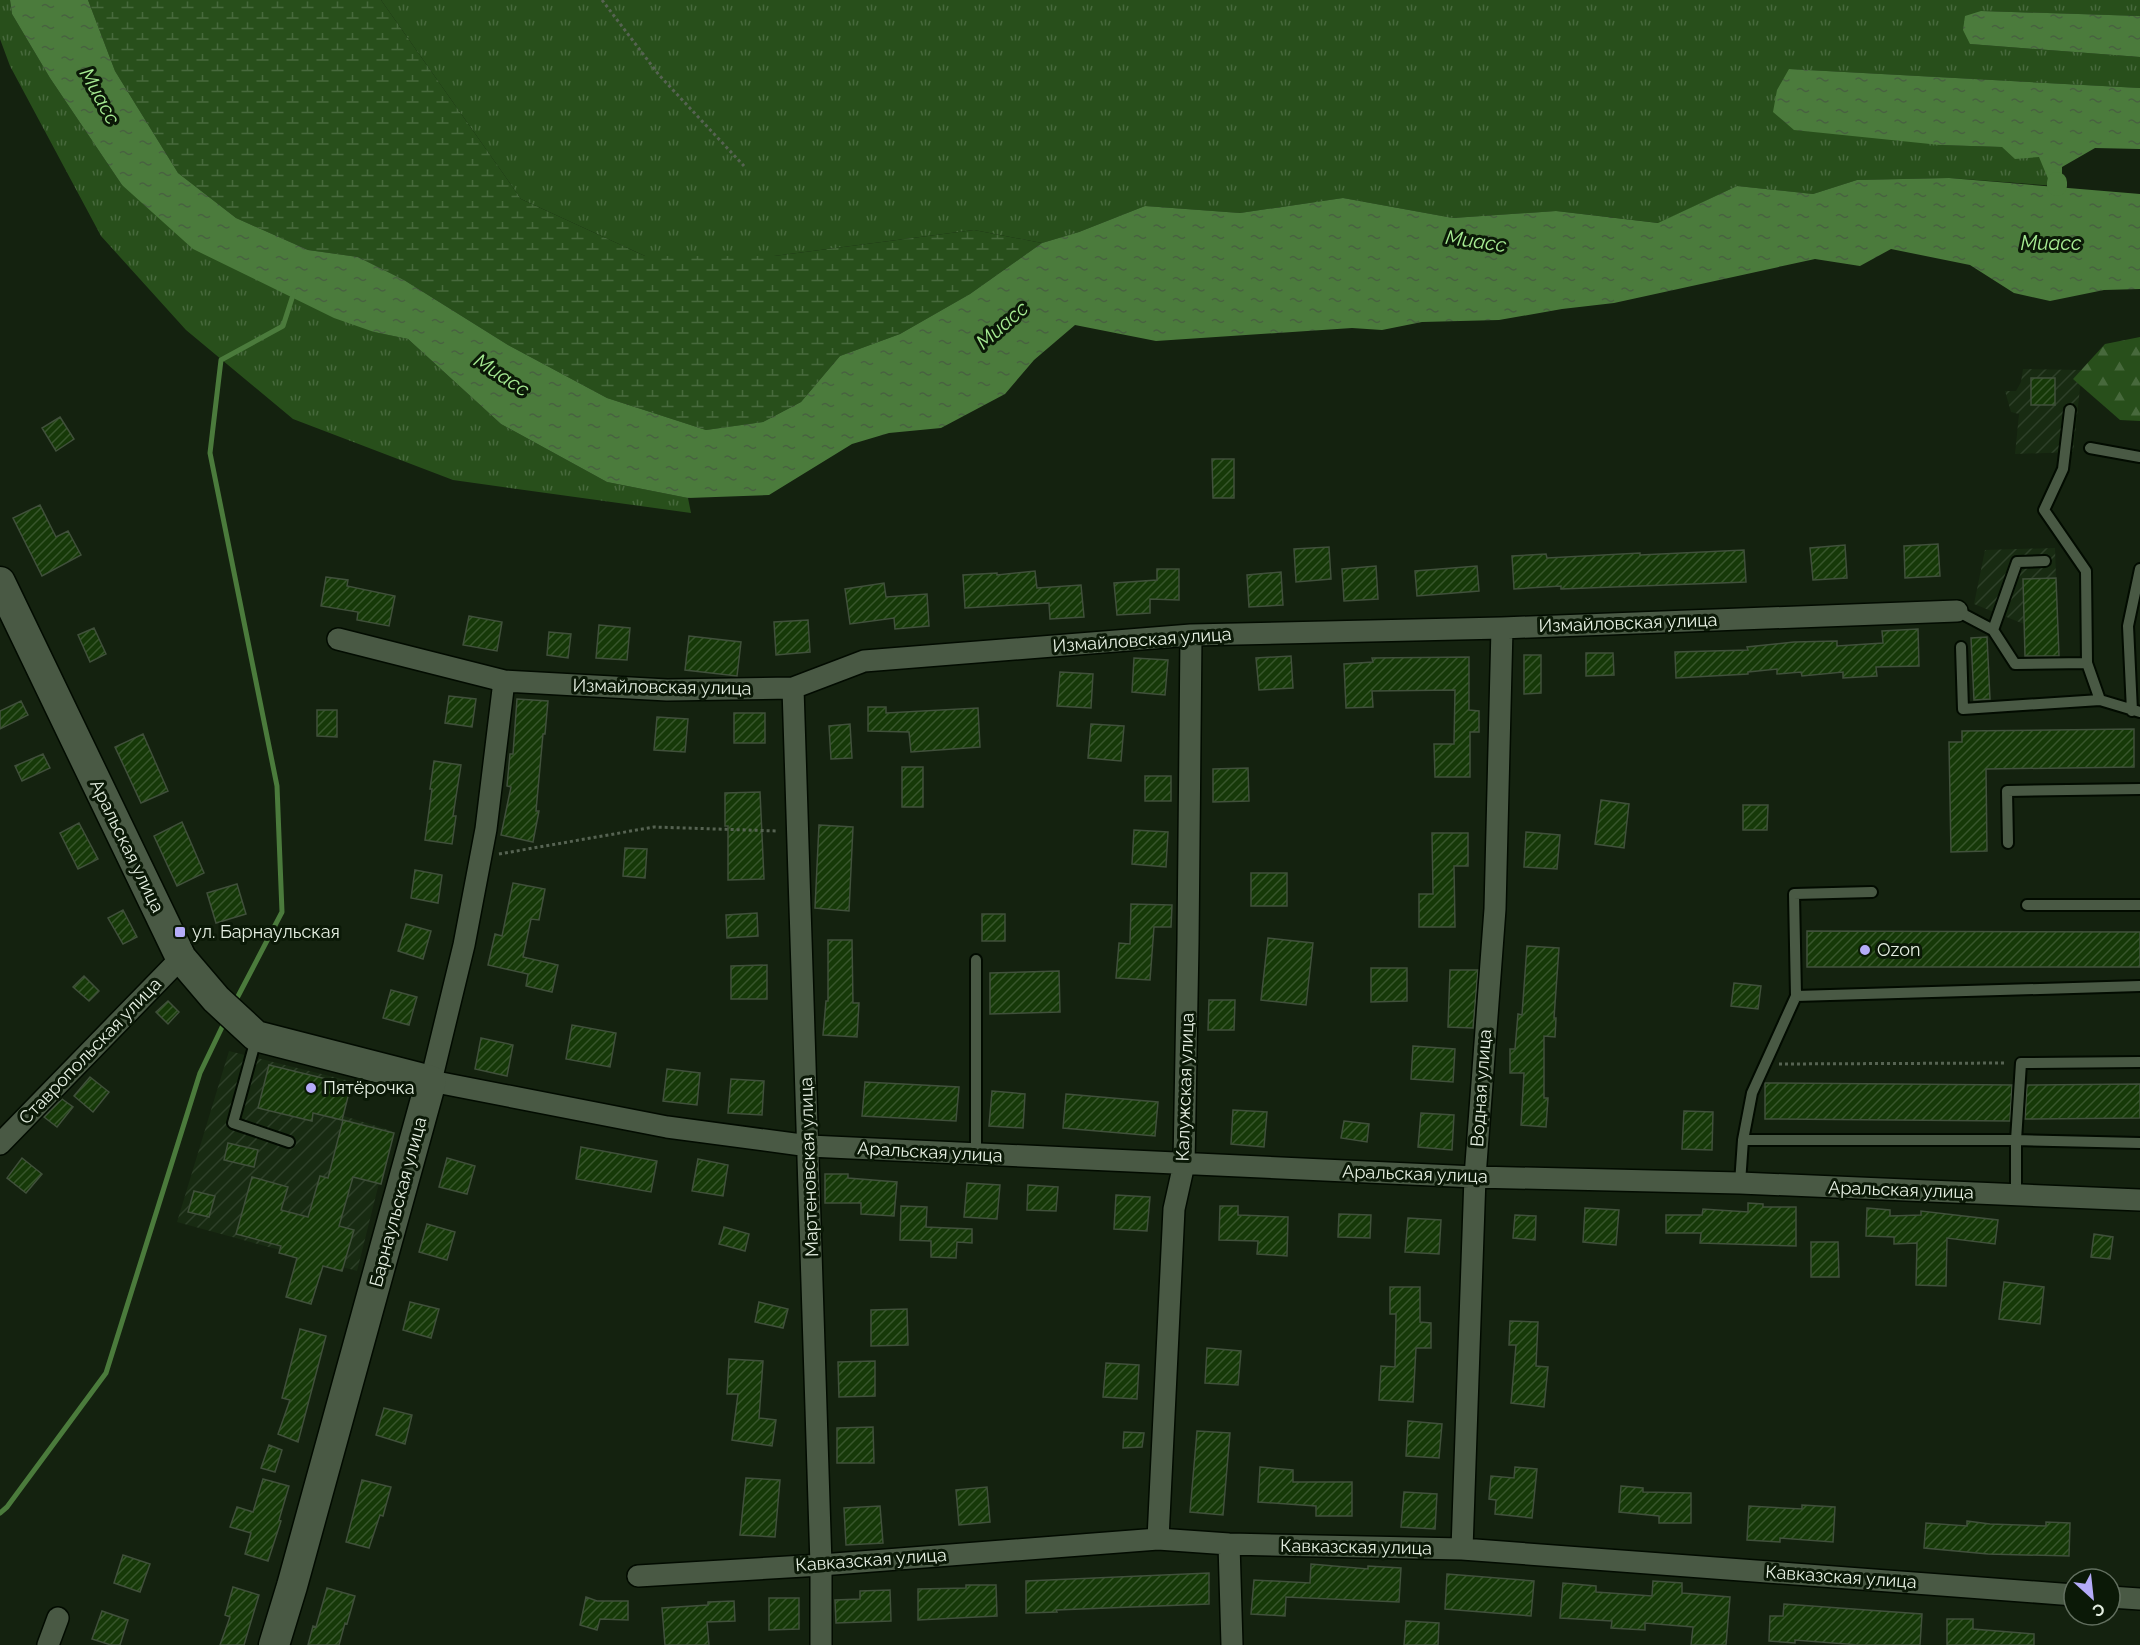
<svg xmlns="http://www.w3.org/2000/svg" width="2140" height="1645" viewBox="0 0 2140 1645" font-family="Raleway,sans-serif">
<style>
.industrial{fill:url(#industrial-furrows)}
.grass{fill:url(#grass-tufts)}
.forest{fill:url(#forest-firs)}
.wetland{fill:url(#wetland-marsh)}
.water{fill:url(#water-ripples)}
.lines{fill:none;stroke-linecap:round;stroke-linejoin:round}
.stream{stroke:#4b7b3c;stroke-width:5}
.canal{stroke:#4b7b3c;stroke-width:20}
.building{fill:url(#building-hatch);stroke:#40503b;stroke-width:1.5}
.lane-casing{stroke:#020b00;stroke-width:14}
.street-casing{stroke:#020b00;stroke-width:24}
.secondary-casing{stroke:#020b00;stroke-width:33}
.path{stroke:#566352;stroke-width:3;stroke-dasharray:3 3;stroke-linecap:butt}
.lane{stroke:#495944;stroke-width:10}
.street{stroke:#495944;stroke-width:21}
.secondary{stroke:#495944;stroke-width:30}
.poi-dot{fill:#b5acf9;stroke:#0b1907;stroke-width:2}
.labels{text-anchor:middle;stroke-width:6;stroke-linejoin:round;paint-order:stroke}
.street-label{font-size:18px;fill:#e5efe2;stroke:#0b1907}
.poi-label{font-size:18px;fill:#e5efe2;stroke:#0b1907;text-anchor:start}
.water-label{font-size:20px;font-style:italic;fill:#a7ec93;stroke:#0b1907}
</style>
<defs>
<pattern id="industrial-furrows" width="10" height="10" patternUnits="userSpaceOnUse" patternTransform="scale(1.5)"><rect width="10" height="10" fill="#182b12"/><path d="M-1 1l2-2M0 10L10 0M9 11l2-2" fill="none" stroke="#2e4029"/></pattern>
<pattern id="grass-tufts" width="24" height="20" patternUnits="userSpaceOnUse" patternTransform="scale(1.5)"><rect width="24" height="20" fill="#284f1b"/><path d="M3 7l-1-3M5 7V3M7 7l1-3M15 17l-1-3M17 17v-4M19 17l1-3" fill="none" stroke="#47693c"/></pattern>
<pattern id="forest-firs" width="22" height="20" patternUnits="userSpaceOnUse" patternTransform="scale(1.5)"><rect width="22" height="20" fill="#284f1b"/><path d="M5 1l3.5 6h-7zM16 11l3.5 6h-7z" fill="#47693c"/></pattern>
<pattern id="wetland-marsh" width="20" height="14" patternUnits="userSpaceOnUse" patternTransform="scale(1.5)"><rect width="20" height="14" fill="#284f1b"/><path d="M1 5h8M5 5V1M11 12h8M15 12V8" fill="none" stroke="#47693c"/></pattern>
<pattern id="water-ripples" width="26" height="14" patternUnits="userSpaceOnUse" patternTransform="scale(1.5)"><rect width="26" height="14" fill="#4b7b3c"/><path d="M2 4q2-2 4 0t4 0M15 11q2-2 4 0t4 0" fill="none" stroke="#486240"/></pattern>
<pattern id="building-hatch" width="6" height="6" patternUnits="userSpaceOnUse" patternTransform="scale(1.5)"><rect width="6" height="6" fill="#163908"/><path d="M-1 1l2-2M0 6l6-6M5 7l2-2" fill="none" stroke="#38562c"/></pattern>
</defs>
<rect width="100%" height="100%" fill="#14220f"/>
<path class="industrial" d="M2023,369L2082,370L2073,452L2015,454L2019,414L2011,412L2005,391H2016L2021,382Z
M2055,548L2056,578L2023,579L2024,624L1974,604L1985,550Z
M229,1051L350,1081L344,1116L392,1131L357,1271L177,1222Z"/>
<path class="grass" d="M0,0H10L12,14L50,78L122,185L374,332L408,339L501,424L607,482L688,498L691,513L453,480L293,419L186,330L101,236L10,66L0,39Z
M381,0H2140V16L1981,11L1970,44L2140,57V88L1789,69L1940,145L2002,147L2039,156L2057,186L1949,178L1857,180L1813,194L1737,186L1659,223L1556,211L1453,218L1343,198L1240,213L1145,206L1079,232L1042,243L974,230L774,256H645L521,199Z"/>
<path class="forest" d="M2140,337V421L2120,420L2073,379L2105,344Z"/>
<path class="wetland" d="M88,0H381L521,199L645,256H774L974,230L1042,243L970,294L900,334L840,356L801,402L763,422L706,430L607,398L508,345L404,280L358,257L308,250L236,218L178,173L115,71Z"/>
<path class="water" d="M10,0H88L115,71L178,173L236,218L308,250L358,257L404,280L508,345L607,398L706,430L763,422L801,402L840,356L900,334L970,294L1042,243L1079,232L1145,206L1240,213L1343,198L1453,218L1556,211L1658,223L1737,186L1813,194L1857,180L1949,178L2140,194V289L2104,290L2050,301L2014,293L1970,265L1891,249L1860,266L1815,259L1614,303L1562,309L1499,320L1422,322L1382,330L1352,328L1156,341L1075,325L1034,360L1005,394L941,428L889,433L852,444L769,495L688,498L607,482L501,424L408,339L374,332L334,318L193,249L122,185L50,78L12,14Z
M1981,11L2140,16V57L1970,44L1963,30L1965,16Z
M1789,69L2140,88V149L2095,148L2062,167V182L2049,181L2039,157L2015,159L2002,147L1940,145L1794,130L1773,112L1777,90Z"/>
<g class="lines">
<path class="stream" d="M235,1002L282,912L277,786L210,453L221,360L283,326L294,292
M0,1513L7,1507L106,1373L200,1073L225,1021"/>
<path class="canal" d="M2057,186V182"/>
</g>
<path class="building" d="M2031,378H2055V405H2031Z
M60,417L74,439L56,451L42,428Z
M1212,459H1234V498H1213Z
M40,505L56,537L68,531L81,555L42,576L13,518Z
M1938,544L1940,576L1905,578L1904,546Z
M1845,545L1847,578L1813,580L1810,548Z
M1329,547L1331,579L1296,582L1294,549Z
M1744,550L1746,582L1561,589V586L1514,589L1512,556L1546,554L1547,558L1640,553V555Z
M1376,566L1378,599L1344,601L1342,569Z
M1477,566L1479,591L1417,596L1415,571Z
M1157,569H1179V600L1150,599V613L1117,615L1114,583L1157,580Z
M1035,571L1037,588L1081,585L1084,617L1050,619L1049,603L965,608L963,575L997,573V575Z
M1281,572L1283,605L1249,607L1247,575Z
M326,577L348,580L347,586L395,596L389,626L357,620L358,612L321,606Z
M2056,578L2059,656H2025L2023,579Z
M884,583L886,597L927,594L929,626L895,629L894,618L850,624L845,589Z
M469,616L502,622L497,651L463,645Z
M808,620L810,652L776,655L774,622Z
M599,625L630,628L627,660L596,658Z
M94,628L106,654L90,662L78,635Z
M1918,629L1919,666L1876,667L1877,676L1843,678V672L1802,676L1801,672L1777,674V669L1748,672V674L1676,678L1675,652L1748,650L1747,647L1794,642L1837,641V646L1883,643L1882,631Z
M549,632L571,634L568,658L547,655Z
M689,636L741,642L737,676L685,670Z
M1987,637L1990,699L1974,700L1971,638Z
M1586,653H1613L1614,675L1586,676Z
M1524,655H1541V693L1524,694Z
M1291,656L1293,688L1259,690L1256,658Z
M1469,657V710L1479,711V732H1470V777H1435L1434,744H1454L1455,690L1372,691L1373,707L1346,708L1344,664L1373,662L1372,658Z
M1134,658L1168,660L1165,695L1132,692Z
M1060,672L1093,674L1091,708L1057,706Z
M449,696L476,699L472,727L445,723Z
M517,699L548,701L545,734H543L536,811H539L533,842L501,835L511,787L507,786L510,754H513Z
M21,701L28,715L0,729V711Z
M868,707H886V713L978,708L980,747L911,752L909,732L868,731Z
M317,710H337V737L317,736Z
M734,713H765V743H734Z
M657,717L688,719L685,752L654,750Z
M850,724L852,758L831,759L829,726Z
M1091,724L1124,726L1121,761L1088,758Z
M2134,729V767L1986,769L1987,851L1951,852L1949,742H1962V731Z
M143,734L168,791L141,803L115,747Z
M43,754L50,768L22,781L15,766Z
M434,761L461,765L453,816H456L452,844L425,840L432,789H430Z
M902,767H923V807H902Z
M1248,768L1249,801L1213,802V769Z
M1145,776H1171V801H1145Z
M760,792L764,879L728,880V826H725V793Z
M1601,800L1629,804L1624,848L1595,844Z
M1743,805H1768L1767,830H1743Z
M182,822L204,873L177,886L154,836Z
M79,823L98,859L78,869L60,833Z
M819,825L853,827L849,911L815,908Z
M1134,830L1168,832L1166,867L1132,864Z
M1526,832L1560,835L1557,869L1524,867Z
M1432,833H1468V866H1454L1455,927H1419V894H1433Z
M625,848L647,849L645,878L623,876Z
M415,870L442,875L438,903L411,898Z
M1251,873H1287V906H1251Z
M513,883L545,889L539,920L531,919L523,957L558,965L552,992L526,986L528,974L488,965L495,934L502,936Z
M237,884L246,914L216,923L207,893Z
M1131,904L1172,905L1171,927H1154L1150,980L1116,978L1119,943L1130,944Z
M123,910L137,937L123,944L108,918Z
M757,913L758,936L727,938L726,915Z
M982,914H1005V941H982Z
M406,924L431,931L423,959L398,951Z
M1807,931L2140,932V967H1807Z
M1268,938L1313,943L1306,1005L1261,1000Z
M828,940H852L853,1003H859L857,1037L823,1035L826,1001H828Z
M1527,946L1559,948L1554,1018H1556L1555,1037L1544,1036V1098H1548L1546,1127L1521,1125L1524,1073H1510V1049H1515L1518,1014L1522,1015Z
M767,965V999H731V966Z
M1371,968H1407V1001L1371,1002Z
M1450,970H1478L1473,1028L1448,1027Z
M1059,971L1060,1012L990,1014V973Z
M84,976L99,991L89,1001L73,987Z
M1734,983L1761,986L1758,1009L1731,1006Z
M391,990L417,997L409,1025L383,1018Z
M1209,1000H1235L1234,1030H1208Z
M168,1001L179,1012L168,1024L156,1012Z
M572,1025L616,1033L610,1067L566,1059Z
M481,1038L513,1045L507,1076L475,1069Z
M1413,1046L1455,1049L1453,1082L1411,1079Z
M269,1065L351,1085L342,1120L313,1113L312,1121L258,1108Z
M667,1069L700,1073L697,1105L663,1101Z
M90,1077L109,1092L93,1112L74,1096Z
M731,1079L764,1081L762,1115L728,1113Z
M865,1082L959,1087L956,1121L862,1116Z
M1765,1083L2012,1085L2010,1121L1765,1119Z
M2140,1084V1118L2025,1119L2027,1085Z
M992,1091L1025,1094L1023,1128L989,1126Z
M1066,1094L1158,1102L1155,1136L1063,1128Z
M62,1099L73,1107L57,1127L44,1117Z
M1233,1110L1267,1112L1264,1147L1231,1144Z
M1684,1111L1713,1112L1712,1150L1682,1149Z
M1421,1113L1454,1115L1452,1150L1418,1147Z
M343,1120L394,1133L381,1184L353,1177L339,1226L354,1230L342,1271L323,1266L311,1304L286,1297L297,1258L279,1253L281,1246L236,1234L252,1177L288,1187L281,1210L308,1217L320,1176L328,1178Z
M1344,1121L1369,1124L1367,1142L1341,1138Z
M228,1143L258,1150L254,1167L224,1160Z
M581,1147L657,1161L651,1192L576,1179Z
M22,1158L42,1174L26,1193L7,1178Z
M447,1158L475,1166L467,1194L439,1187Z
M698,1159L728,1165L723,1196L692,1191Z
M825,1174H848V1178L897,1182L894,1216L861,1214V1203H825Z
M967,1183L1000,1185L997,1219L964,1217Z
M1028,1185L1058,1187L1056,1211L1027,1210Z
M194,1191L215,1196L209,1217L188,1212Z
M1116,1195L1150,1197L1147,1231L1114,1229Z
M1748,1203L1763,1204V1207H1796V1246L1700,1243L1701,1233H1666V1215H1702L1703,1209L1748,1212Z
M901,1206L927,1207L926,1227L972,1229V1243L957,1242L956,1258L931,1257V1241L900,1240Z
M1220,1206H1238V1215L1288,1217L1287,1256L1257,1254L1258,1241L1219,1240Z
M1585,1208L1619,1210L1616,1245L1583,1242Z
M1867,1208L1890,1210V1216L1921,1215V1211L1998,1220L1995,1244L1947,1238L1946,1286L1916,1285L1917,1243L1894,1244V1237L1866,1236Z
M1339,1214L1371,1215L1370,1238L1338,1237Z
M1515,1215L1536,1216L1535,1240L1513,1238Z
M1408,1218L1441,1220L1439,1254L1405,1252Z
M427,1224L455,1232L447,1260L419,1252Z
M724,1227L749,1234L745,1251L719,1244Z
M2094,1234L2113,1237L2110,1259L2091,1257Z
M1811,1242H1838L1839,1277H1811Z
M2004,1282L2044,1287L2040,1324L1999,1319Z
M1390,1287H1420V1322L1431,1323V1348H1416L1413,1402L1379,1400L1381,1366L1395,1367L1396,1314H1390Z
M410,1302L439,1309L431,1338L403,1330Z
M759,1302L788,1309L783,1328L755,1322Z
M907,1309L908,1345L871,1346V1310Z
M1510,1321L1538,1322L1536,1366L1548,1367L1544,1407L1511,1403L1516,1345H1509Z
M300,1329L326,1336L298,1442L278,1434L290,1400L282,1398Z
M1207,1348L1241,1351L1238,1385L1205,1383Z
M729,1359L763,1361L759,1418L776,1420L772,1446L732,1440L738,1394H727Z
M875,1361V1396L839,1397L838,1362Z
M1106,1363L1139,1365L1137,1399L1103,1397Z
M384,1408L412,1415L405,1444L376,1435Z
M1408,1421L1442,1424L1439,1458L1406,1456Z
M873,1427L874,1463H837V1428Z
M1197,1431L1230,1433L1223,1515L1190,1512Z
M1124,1432L1144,1433L1142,1447L1123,1448Z
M269,1445L282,1450L275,1472L261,1468Z
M1260,1467L1293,1470V1482H1352V1516H1316V1506L1258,1502Z
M1515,1467L1537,1469L1532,1518L1495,1514L1496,1500L1489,1499L1491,1476L1514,1478Z
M746,1478L780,1480L775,1537L740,1535Z
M263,1479L289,1486L279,1520L281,1521L268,1561L245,1554L251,1533L230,1527L237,1507L253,1512Z
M362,1480L391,1487L383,1516L380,1515L369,1548L346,1542Z
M1621,1486L1643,1488V1492L1691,1493V1523H1659V1516L1619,1512Z
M987,1487L990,1522L959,1525L956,1490Z
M1404,1492L1437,1494L1435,1529L1401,1527Z
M1802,1505L1835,1507L1833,1542L1780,1538V1542L1747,1540L1749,1506L1802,1509Z
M880,1506L883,1543L846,1545L844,1508Z
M1967,1521L1990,1524L2046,1526V1522L2070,1523L2069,1556L1988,1554L1924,1548L1926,1523L1967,1526Z
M123,1555L150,1564L140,1592L114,1583Z
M1311,1564L1368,1569V1566L1401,1568L1399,1602L1286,1597L1285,1616L1251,1614L1254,1580L1310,1583Z
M1209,1573V1604L1056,1610L1057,1612L1026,1613V1581Z
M1447,1574L1534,1581L1531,1616L1445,1609Z
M1653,1581L1682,1583V1593L1730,1597L1726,1645H1691L1693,1627L1645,1623V1630L1611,1628L1612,1621L1560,1618L1563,1583L1596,1586V1592L1652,1596Z
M966,1585H996L997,1616L918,1620V1589L966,1588Z
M233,1587L259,1595L244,1645H220L230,1617L225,1615Z
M327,1588L355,1596L347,1624L345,1623L339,1645H308L313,1626L316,1627Z
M890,1590L891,1621L836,1623L835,1600L860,1599V1591Z
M586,1597L597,1601H628V1620L600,1619L597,1630L580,1625Z
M769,1598H799V1629L769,1630Z
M734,1601L735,1621L707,1622L709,1645H665L662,1608L708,1605V1602Z
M1784,1604L1922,1614L1920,1645H1859L1795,1640V1643L1769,1641L1770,1616H1783Z
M102,1611L128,1620L120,1645H111L92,1639Z
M1947,1619H1973V1629L2034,1634V1645H1947Z
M1406,1621L1439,1623L1438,1645H1404Z"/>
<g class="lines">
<defs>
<path id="lane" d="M2070,410L2063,469L2044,510L2086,571L2087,663L2100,700
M2090,448L2140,457
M1957,611L1993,630L2015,664L2087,663
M1993,630L2017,562L2045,561
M1961,647L1963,709L2100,700L2140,712
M2132,711L2128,626L2140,569
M2008,843L2007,791L2140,789
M2027,905H2140
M1796,996L1794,894L1872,892
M256,1039L233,1123L289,1142
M1743,1140H2016L2140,1143
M976,1154V960
M1740,1183L1743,1140L1752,1093L1796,996L2140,986
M2016,1194V1140L2021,1063L2140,1062"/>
<path id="street" d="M338,639L504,681L667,690L793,688L864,661L1191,635L1502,628L1957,611
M504,681L486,829L464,945L431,1081L667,1127L809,1146L1475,1177L1740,1183L2140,1200
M793,688L821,1565V1645
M0,1144L181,958
M1158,1539L1174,1209L1184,1164L1188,942L1191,635
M1229,1544L1232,1645
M1462,1549L1475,1177L1495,909L1502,628
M638,1576L821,1565L1158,1539L1229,1544L1462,1549L2074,1595
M2110,1597L2140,1599
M48,1645L58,1618"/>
<path id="secondary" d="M0,582L181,958L216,999L256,1036L431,1081L292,1586L274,1645"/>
</defs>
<use href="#lane" class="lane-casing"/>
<use href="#street" class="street-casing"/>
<use href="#secondary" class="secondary-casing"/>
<path class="path" d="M602,0L659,75L744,166
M499,854L654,827L778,831
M1779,1064L2007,1063"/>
<use href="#lane" class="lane"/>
<use href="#street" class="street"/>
<use href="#secondary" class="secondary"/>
</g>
<g class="poi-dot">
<rect x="174" y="926" width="12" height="12" rx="3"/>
<circle cx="1865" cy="950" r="6"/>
<circle cx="311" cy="1088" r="6"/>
</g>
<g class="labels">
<g class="street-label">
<text transform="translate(1628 623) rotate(-2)" y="6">Измайловская улица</text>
<text transform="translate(1142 640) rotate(-4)" y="6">Измайловская улица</text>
<text transform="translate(662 687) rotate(1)" y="6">Измайловская улица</text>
<text transform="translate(127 846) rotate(64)" y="6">Аральская улица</text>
<text transform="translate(90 1051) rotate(-46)" y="6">Ставропольская улица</text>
<text transform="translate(1185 1087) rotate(-88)" y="6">Калужская улица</text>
<text transform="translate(1481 1088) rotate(-86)" y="6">Водная улица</text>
<text transform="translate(930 1152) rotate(3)" y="6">Аральская улица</text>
<text transform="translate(809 1167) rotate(-92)" y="6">Мартеновская улица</text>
<text transform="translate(1415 1174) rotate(2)" y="6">Аральская улица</text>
<text transform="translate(1901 1190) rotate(2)" y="6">Аральская улица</text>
<text transform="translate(398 1202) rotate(-75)" y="6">Барнаульская улица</text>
<text transform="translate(1356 1547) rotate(1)" y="6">Кавказская улица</text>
<text transform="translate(871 1560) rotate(-4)" y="6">Кавказская улица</text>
<text transform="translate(1841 1577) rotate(4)" y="6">Кавказская улица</text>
</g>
<g class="poi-label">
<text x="192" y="938">ул. Барнаульская</text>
<text x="1877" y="956">Ozon</text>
<text x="323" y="1094">Пятёрочка</text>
</g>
<g class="water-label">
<text transform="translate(100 96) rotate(61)" y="7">Миасс</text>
<text transform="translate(1476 241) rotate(8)" y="7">Миасс</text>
<text x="2051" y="250">Миасс</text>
<text transform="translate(1002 325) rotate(-41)" y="7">Миасс</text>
<text transform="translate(502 375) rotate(33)" y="7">Миасс</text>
</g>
</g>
<g transform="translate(2092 1597) rotate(153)"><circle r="28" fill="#0b1907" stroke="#626f5f" stroke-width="1.5"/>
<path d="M0-4.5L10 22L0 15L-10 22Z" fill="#b5acf9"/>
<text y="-9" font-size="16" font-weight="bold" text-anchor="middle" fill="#e5efe2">С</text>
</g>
</svg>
